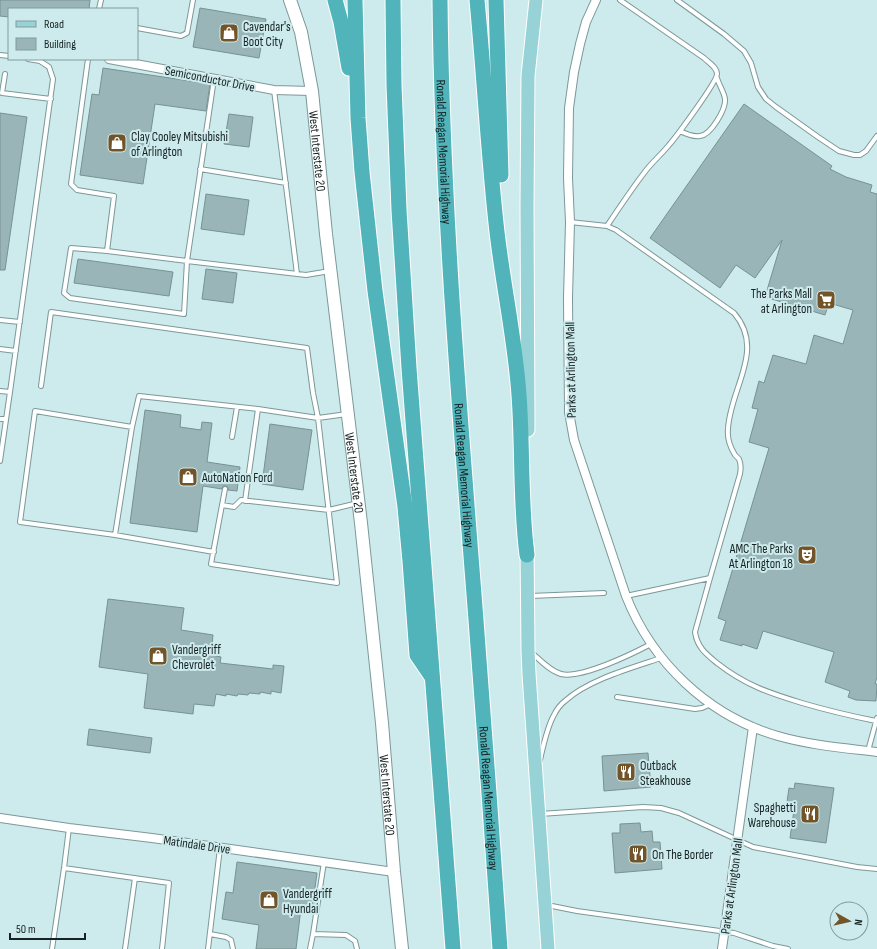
<svg xmlns="http://www.w3.org/2000/svg" width="877" height="949" viewBox="0 0 877 949" font-family="'Sofia Sans Condensed',sans-serif">
<style>
.building{fill:#99b5b7;stroke:#769293}
.lines{fill:none;stroke-linecap:round;stroke-linejoin:round}
.service-casing{stroke:#7c9899;stroke-width:6}
.minor-casing{stroke:#7c9899;stroke-width:10}
.secondary-casing{stroke:#7c9899;stroke-width:14}
.primary-casing{stroke:#fff;stroke-width:15}
.motorway-casing{stroke:#fff;stroke-width:17}
.service{stroke:#fff;stroke-width:4}
.minor{stroke:#fff;stroke-width:8}
.secondary{stroke:#fff;stroke-width:12}
.primary{stroke:#96d2d6;stroke-width:13}
.motorway{stroke:#50b4ba;stroke-width:15}
.labels{text-anchor:middle;stroke-width:4;stroke-linejoin:round;paint-order:stroke}
.poi-label{font-size:13px;fill:#172223;stroke:#cdebec;text-anchor:start}
.street-label{font-size:13px;fill:#172223;stroke:#cdebec}
</style>
<rect width="100%" height="100%" fill="#cdebec"/>
<path class="building" d="M0,0H90L89,9H9V17L0,16Z
M200,8L266,19L259,58L193,47Z
M103,68L210,84L206,111L155,104L143,184L80,175L92,94L99,95Z
M744,104L832,166L830,169L846,177L872,185L870,192L877,194V677L875,684H877L876,701L856,700L848,697L850,691L825,682L834,652L763,631L757,649L742,644V646L720,640L726,621L718,618L769,448L749,442L758,409L752,408L759,381L764,383L773,355L806,364L814,335L843,344L853,310L829,303L825,315L765,297L782,240L755,278L736,265L720,288L650,238Z
M0,113L27,117L5,270H0Z
M229,114L253,117L249,147L224,144Z
M206,194L249,200L244,235L201,229Z
M78,259L173,272L169,296L74,283Z
M206,269L237,273L233,303L202,299Z
M145,410L181,415L180,427L201,430L202,422L212,423L207,462L240,467L237,491L228,490V487L225,486H223L222,489L203,486L197,532L130,523Z
M270,424L312,430L303,490L262,484Z
M108,599L184,608L181,630L213,635L211,655L221,657L220,663L273,669V665L284,666L281,693L271,691V694L260,692V694L249,693L248,695L238,694L237,696L226,694V696L216,694L214,706L194,704L193,714L144,708L148,674L99,667Z
M89,729L152,738L150,753L87,745Z
M648,753L651,787L604,791L602,756Z
M795,783L834,788L826,843L790,838L794,810L786,809L789,788L794,789Z
M640,823L641,832L652,831L653,842H660L662,869L615,873L612,833H620V824Z
M237,862L317,873L312,910L301,908L296,949H256L259,925L222,919L226,892L233,893Z"/>
<g class="lines">
<defs>
<path id="service" d="M677,0L724,34L744,51L751,63L758,87L766,99L776,107L818,137L839,151L854,155H860L866,151L877,136
M99,9L101,0
M137,28L181,36L187,33L193,0
M0,55L9,56
M88,59L71,184L77,190L114,196L107,251
M5,74L2,93L51,99
M214,79L187,261L306,275L330,271
M274,90L297,274
M680,131C686,134 693,137 700,136C711,135 726,109 725,99C724,92 719,85 717,78
M200,169L286,183
M570,222L607,226L616,230L734,313C766,350 730,388 728,429C727,438 730,447 735,455C736,456 738,458 739,459C741,464 741,469 740,474L710,578L626,596
M607,226C619,208 631,190 644,173C651,163 661,155 669,145C676,137 717,82 717,74C717,67 709,63 704,58L620,0
M71,248L107,251L187,261L184,314L70,298L64,293Z
M0,320L20,322
M0,349L16,351
M41,386L51,312L307,348L313,393L318,418L337,583L211,564L222,505L234,507L241,500L329,510L358,503
M0,391L10,392L0,461
M10,392L53,79L49,67L40,61L28,59
M0,419H6
M132,427L35,411L20,522L115,535L214,552
M232,437L237,407
M245,501L258,409
M222,505L225,489
M115,535L132,427L139,396L258,409L318,418L347,414
M710,578L695,632C697,647 706,654 717,663C745,685 769,693 802,703C826,710 851,716 876,721
M530,596L604,593
M531,652C540,660 550,671 561,674C581,679 632,654 651,644
M617,697L695,709L702,708L711,704
M868,751L877,718
M540,760C543,747 547,727 554,715C556,711 561,704 565,701C588,680 631,668 661,658
M540,814L643,807L661,808L679,813L753,847L857,867L877,869
M324,862L313,934L346,935L355,941L357,949
M64,868L169,883L162,949
M547,905L577,911L734,933L773,946L788,949
M210,934L226,937L231,940L233,949
M52,949L64,868L69,828
M125,949L135,878
M208,949L220,848
M310,949L313,934"/>
<path id="minor" d="M596,0L586,22L580,44L574,72L569,108L568,178L570,222L568,298L569,412L574,440L626,596C652,662 708,716 778,736C809,745 844,748 877,752
M109,59L274,90L312,91
M0,818L69,828L152,838L394,872
M722,949L753,727"/>
<g id="secondary">
<path id="s1" d="M290,0L301,32L312,91L326,234L361,523L382,723L394,872L402,949"/>
</g>
<path id="primary" d="M528,430L527,205L528,76L536,0
M527,546L528,650L529,674L548,949"/>
<g id="motorway">
<path d="M335,0L341,22L349,68"/>
<path d="M355,0L358,118L362,172L375,291L405,507L410,561L417,655L432,677"/>
<path d="M393,0L394,85L399,210L409,368L453,949"/>
<path id="s2" d="M440,0C442,207 460,414 476,620C485,730 492,839 500,949"/>
<path d="M477,0C484,74 488,149 496,223C502,281 515,337 519,395C523,448 520,502 527,555"/>
<path d="M496,0L501,175"/>
</g>
</defs>
<use href="#service" class="service-casing"/>
<use href="#minor" class="minor-casing"/>
<use href="#secondary" class="secondary-casing"/>
<use href="#primary" class="primary-casing"/>
<use href="#motorway" class="motorway-casing"/>
<use href="#service" class="service"/>
<use href="#minor" class="minor"/>
<use href="#secondary" class="secondary"/>
<use href="#primary" class="primary"/>
<use href="#motorway" class="motorway"/>
</g>
<defs>
<symbol id="shop-square" viewBox="-11 -11 22 22"><rect x="-9" y="-9" width="18" height="18" rx="4" fill="#735429" stroke="#cdebec"/><path d="M-5-2.5h2.3a2.7 3.5 0 0 1 5.4 0H5L5.5 6h-11ZM-1.5-2.5h3a1.5 2.3 0 0 0-3 0Z" fill="#fff"/></symbol>
<symbol id="supermarket-square" viewBox="-11 -11 22 22"><rect x="-9" y="-9" width="18" height="18" rx="4" fill="#735429" stroke="#cdebec"/><path d="M-6-5.5h2.5l.6 2H6L4.5 2H-2.5L-4.4-4H-6ZM-1.5 3.2a1.3 1.3 0 1 0 .1 0ZM3 3.2a1.3 1.3 0 1 0 .1 0Z" fill="#fff"/></symbol>
<symbol id="theatre-square" viewBox="-11 -11 22 22"><rect x="-9" y="-9" width="18" height="18" rx="4" fill="#735429" stroke="#cdebec"/><path d="M-5-5.5Q0-4 5-5.5V0Q5 5 0 6Q-5 5-5 0ZM-3.3-2.5H-1v1.5H-3.3ZM1-2.5H3.3v1.5H1ZM-2.8 1Q0 5.5 2.8 1Z" fill="#fff"/></symbol>
<symbol id="restaurant-square" viewBox="-11 -11 22 22"><rect x="-9" y="-9" width="18" height="18" rx="4" fill="#735429" stroke="#cdebec"/><path d="M-5-6h1v4h1v-4h1v4h1v-4h1v5L-1.5 .5V6h-2V.5L-5-1ZM5-6V6H3V1.5H1.5Q1.5-4 5-6Z" fill="#fff"/></symbol>
</defs>
<g fill-rule="evenodd">
<use href="#shop-square" x="218" y="22" width="22" height="22"/>
<use href="#shop-square" x="106" y="132" width="22" height="22"/>
<use href="#supermarket-square" x="815" y="289" width="22" height="22"/>
<use href="#shop-square" x="177" y="466" width="22" height="22"/>
<use href="#theatre-square" x="796" y="544" width="22" height="22"/>
<use href="#shop-square" x="147" y="645" width="22" height="22"/>
<use href="#restaurant-square" x="615" y="761" width="22" height="22"/>
<use href="#restaurant-square" x="799" y="803" width="22" height="22"/>
<use href="#restaurant-square" x="627" y="843" width="22" height="22"/>
<use href="#shop-square" x="258" y="889" width="22" height="22"/>
</g>
<g class="labels">
<g class="poi-label">
<text x="243" y="31">Cavendar's<tspan x="243" dy="15">Boot City</tspan></text>
<text x="131" y="141">Clay Cooley Mitsubishi<tspan x="131" dy="15">of Arlington</tspan></text>
<text x="812" y="298" text-anchor="end">The Parks Mall<tspan x="812" dy="15">at Arlington</tspan></text>
<text x="202" y="482">AutoNation Ford</text>
<text x="793" y="553" text-anchor="end">AMC The Parks<tspan x="793" dy="15">At Arlington 18</tspan></text>
<text x="172" y="654">Vandergriff<tspan x="172" dy="15">Chevrolet</tspan></text>
<text x="640" y="770">Outback<tspan x="640" dy="15">Steakhouse</tspan></text>
<text x="796" y="812" text-anchor="end">Spaghetti<tspan x="796" dy="15">Warehouse</tspan></text>
<text x="652" y="859">On The Border</text>
<text x="283" y="898">Vandergriff<tspan x="283" dy="15">Hyundai</tspan></text>
</g>
<g class="street-label">
<text transform="translate(210 78) rotate(11)" y="5">Semiconductor Drive</text>
<text dy="5" stroke="none"><textPath href="#s1" startOffset="154">West Interstate 20</textPath></text>
<text dy="5" stroke="none"><textPath href="#s2" startOffset="152">Ronald Reagan Memorial Highway</textPath></text>
<text transform="translate(570 370) rotate(-91)" y="5">Parks at Arlington Mall</text>
<text dy="5" stroke="none"><textPath href="#s1" startOffset="478">West Interstate 20</textPath></text>
<text dy="5" stroke="none"><textPath href="#s2" startOffset="476">Ronald Reagan Memorial Highway</textPath></text>
<text dy="5" stroke="none"><textPath href="#s1" startOffset="802">West Interstate 20</textPath></text>
<text dy="5" stroke="none"><textPath href="#s2" startOffset="800">Ronald Reagan Memorial Highway</textPath></text>
<text transform="translate(197 844) rotate(8)" y="5">Matindale Drive</text>
<text transform="translate(731 886) rotate(-82)" y="5">Parks at Arlington Mall</text>
</g>
</g>
<rect x="8" y="8" width="130" height="52" fill="#cdebec" stroke="#849b9c"/>
<rect x="16" y="21" width="20" height="6" fill="#96d2d6" stroke="#849b9c"/>
<text x="44" y="28" font-size="12" fill="#172223">Road</text>
<rect x="16" y="38" width="20" height="12" fill="#99b5b7" stroke="#849b9c"/>
<text x="44" y="48" font-size="12" fill="#172223">Building</text>
<g transform="translate(849 921) rotate(98)"><circle r="19" fill="#cdebec" stroke="#849b9c"/>
<path d="M0-3L7 15L0 10L-7 15Z" fill="#735429"/>
<text y="-6" font-size="11" font-weight="bold" text-anchor="middle" fill="#172223">N</text>
</g>
<path d="M10 933v6h75v-6" fill="none" stroke="#172223" stroke-width="2"/>
<text x="16" y="933" font-size="12" fill="#172223" stroke="#cdebec" stroke-width="3" paint-order="stroke">50 m</text>
</svg>
